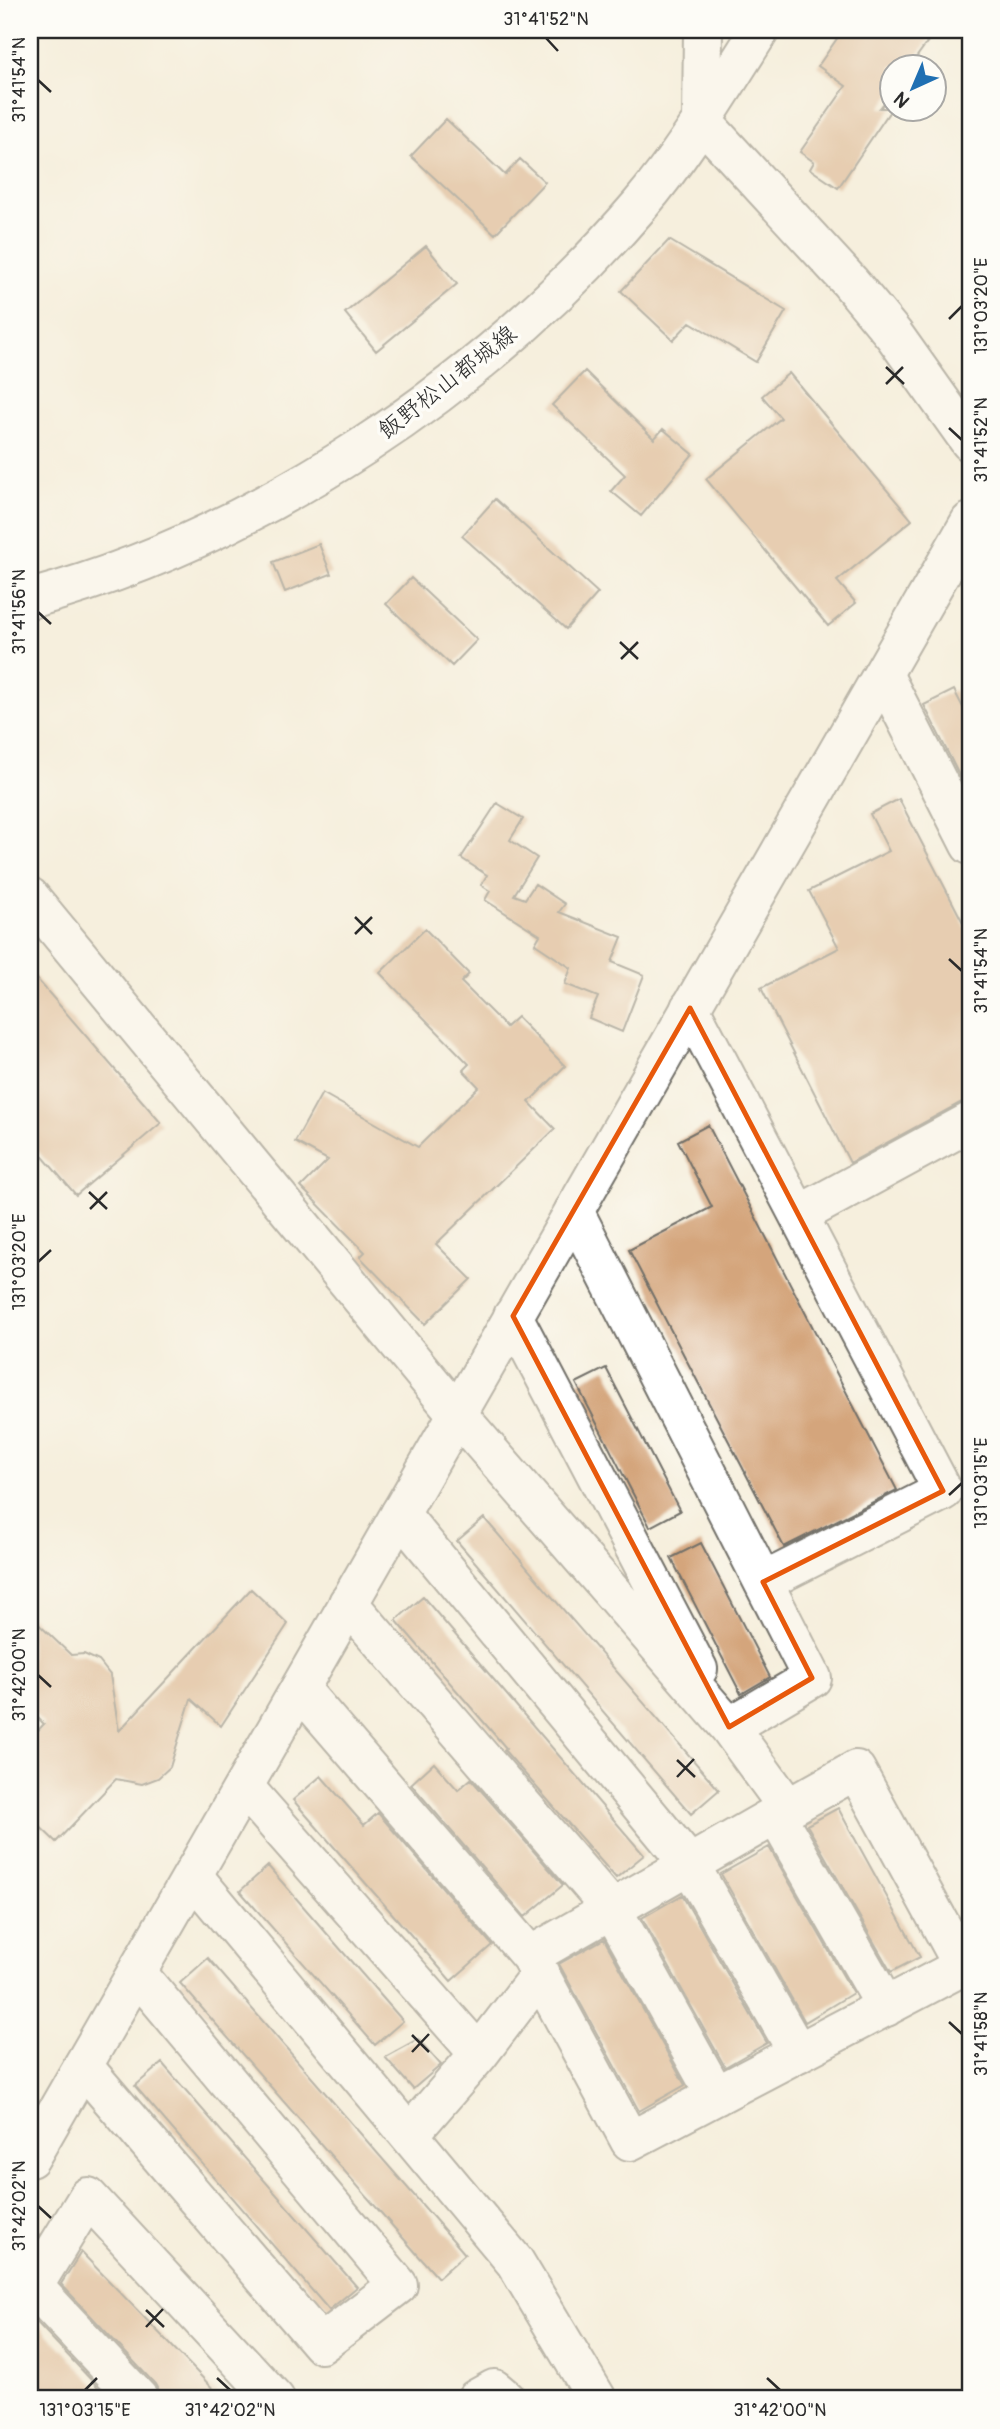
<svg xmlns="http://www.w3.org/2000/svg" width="1000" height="2429" viewBox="0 0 1000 2429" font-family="Pangolin,'Klee One',sans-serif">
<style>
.building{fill:#d4a57b}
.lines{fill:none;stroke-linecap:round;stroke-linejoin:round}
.minor-casing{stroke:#727069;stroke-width:42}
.tertiary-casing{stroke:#727069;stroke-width:42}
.secondary-casing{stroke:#727069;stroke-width:42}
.minor{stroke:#fff;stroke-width:38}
.tertiary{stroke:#fff;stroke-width:38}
.secondary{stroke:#fff;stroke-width:38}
.marked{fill:none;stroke:#e8590c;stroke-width:5;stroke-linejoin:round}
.ticks{fill:none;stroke:#2b2b2b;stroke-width:2.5}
.labels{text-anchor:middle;stroke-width:7;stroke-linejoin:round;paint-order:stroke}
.street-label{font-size:24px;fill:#2b2b2b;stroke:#fdfcf7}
.neatline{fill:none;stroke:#2b2b2b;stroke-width:2.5}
.ticks-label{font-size:18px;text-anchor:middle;fill:#2b2b2b}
</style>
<rect width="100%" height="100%" fill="#fdfcf7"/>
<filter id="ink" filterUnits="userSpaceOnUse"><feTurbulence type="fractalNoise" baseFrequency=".0143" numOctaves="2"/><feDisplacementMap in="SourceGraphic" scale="14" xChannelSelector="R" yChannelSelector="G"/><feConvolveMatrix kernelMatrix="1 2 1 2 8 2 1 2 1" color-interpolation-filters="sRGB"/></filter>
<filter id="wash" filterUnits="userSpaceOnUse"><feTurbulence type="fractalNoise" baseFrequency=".00686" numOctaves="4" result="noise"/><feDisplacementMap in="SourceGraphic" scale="28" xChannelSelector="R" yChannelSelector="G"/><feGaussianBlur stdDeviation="1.57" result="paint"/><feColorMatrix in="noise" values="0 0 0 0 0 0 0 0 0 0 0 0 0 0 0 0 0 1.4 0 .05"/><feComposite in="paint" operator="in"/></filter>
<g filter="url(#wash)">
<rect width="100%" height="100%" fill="#f6efdd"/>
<g id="blocks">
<path class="building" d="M843,30H936L910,66H892V93L880,108H892L838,188L810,169L814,162L800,152L846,86L818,66Z
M446,119L505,175L520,159L545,182L495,234L411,156Z
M669,240L786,311L756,362L690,322L673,340L621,291Z
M426,246L457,284L376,351L345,313Z
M585,371L654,439L663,429L693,454L641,516L611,491L625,475L552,405Z
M789,373L912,520L837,581L856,603L828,626L706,479L781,418L762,396Z
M495,499L598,593L566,629L462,536Z
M319,544L331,574L285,592L273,562Z
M411,578L477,640L452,666L386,604Z
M954,690L970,721V797L924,705Z
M899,799L970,936V1100L960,1103L850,1163L761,988L839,948L809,891L889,851L870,814Z
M497,803L523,819L510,840L537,858L514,895L525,899L535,884L565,904L559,912L622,937L612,962L644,975L622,1032L589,1018L598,997L565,984L571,968L535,944L540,935L485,900L490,891L481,885L487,875L461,858Z
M425,929L469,974L461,982L506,1027L517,1017L565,1066L529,1102L555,1129L436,1244L471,1279L425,1324L360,1257L365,1252L301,1187L328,1160L295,1142L322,1093L418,1147L479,1087L463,1070L469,1064L380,973Z
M30,971L161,1123L76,1195L30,1142Z
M708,1125L897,1490L784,1547L629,1250L712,1207L678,1141Z
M606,1368L680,1511L650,1527L576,1383Z
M484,1518L719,1790L691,1814L457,1541Z
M701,1543L770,1677L741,1694L671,1558Z
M251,1589L288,1624L221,1726L191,1699L170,1767L158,1778L142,1784L116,1779L56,1842L30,1817V1739L44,1724L30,1710V1616L71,1655L84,1654L99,1661L110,1675L119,1731Z
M423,1597L644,1855L616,1878L504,1750L506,1748L396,1620Z
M434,1763L458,1790L471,1779L563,1885L525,1917L411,1784Z
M321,1776L364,1825L378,1813L492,1945L451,1981L293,1800Z
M838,1808L920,1957L891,1972L807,1825Z
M769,1847L853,1993L805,2022L721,1874Z
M268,1866L403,2021L375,2045L240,1891Z
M682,1895L767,2043L725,2067L642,1918Z
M604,1939L685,2085L639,2111L559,1964Z
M208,1958L465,2254L438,2278L180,1983Z
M418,2039L441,2065L413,2089L385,2057Z
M162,2063L357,2287L329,2310L135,2086Z
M81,2252L223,2399H160V2393L155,2384L61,2284Z
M30,2315L109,2399H39L30,2389Z"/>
</g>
</g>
<g filter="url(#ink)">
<use href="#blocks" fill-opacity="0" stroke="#727069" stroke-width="2"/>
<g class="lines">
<defs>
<path id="minor" d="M702,121L703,30
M883,674L970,845
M30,897L457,1414L729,1727
M690,1008L943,1491L763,1582
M799,1215L970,1122
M513,1316L698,1669
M400,1514L690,1865L798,2053
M348,1603L612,1909L716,2096
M300,1689L530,1956L788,1808L729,1727L812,1678L574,1211
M244,1787L479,2054L409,2135
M776,1815L886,2007
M193,1876L515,2262L597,2399
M530,1956L630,2141L963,1966L856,1770L788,1808
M479,2054L540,1974
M83,2066L321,2344L398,2285L137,1973
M33,2286L139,2399
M30,2292L88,2197L275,2399
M476,2399L494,2389L506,2399"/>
<path id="tertiary" d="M702,121L850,282L894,335L970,442
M30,2158L970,522"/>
<path id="secondary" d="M30,599C259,537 486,385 640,205C686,151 722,89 760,30"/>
</defs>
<use href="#minor" class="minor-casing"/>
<use href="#tertiary" class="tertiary-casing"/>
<use href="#secondary" class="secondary-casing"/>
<use href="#minor" class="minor"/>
<use href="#tertiary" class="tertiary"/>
<use href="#secondary" class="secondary"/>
</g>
</g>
<path d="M0 0H1000V2429H0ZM690,1008L943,1491L763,1582L812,1678L729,1727L513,1316Z" fill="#f6efdd" fill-opacity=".55" fill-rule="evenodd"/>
<path class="marked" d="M690,1008L943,1491L763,1582L812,1678L729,1727L513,1316Z"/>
<path class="ticks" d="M546,38L558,51M38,80L51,92M949,319L962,306M886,367L904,384M886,384L903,367M949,428L962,440M38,612L51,624M620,642L638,659M621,659L638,642M355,917L372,934M355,934L372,917M949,959L962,971M89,1192L107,1209M90,1209L107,1192M38,1262L51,1250M949,1495L962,1483M38,1675L51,1687M677,1760L695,1777M677,1777L694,1759M949,2022L962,2034M412,2035L429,2052M412,2052L429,2034M38,2206L51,2218M146,2310L164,2327M146,2327L163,2309M217,2378L230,2390M767,2378L780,2390M85,2390L97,2378"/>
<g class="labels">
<g class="street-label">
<text transform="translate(447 382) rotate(-38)" y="8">飯野松山都城線</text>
</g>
</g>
<rect width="1000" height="2429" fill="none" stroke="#fdfcf7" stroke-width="77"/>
<g transform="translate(913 88) rotate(224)"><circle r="33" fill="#fdfcf7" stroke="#a9a8a5" stroke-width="2"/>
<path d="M0-5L12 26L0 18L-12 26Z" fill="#1f6fb2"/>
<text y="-10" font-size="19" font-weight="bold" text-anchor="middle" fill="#2b2b2b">N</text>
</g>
<rect x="38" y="38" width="924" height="2352" class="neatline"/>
<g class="ticks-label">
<text x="546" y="25">31°41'52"N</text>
<text transform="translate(19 80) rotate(-90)" y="6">31°41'54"N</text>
<text transform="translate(981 306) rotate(-90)" y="6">131°03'20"E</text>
<text transform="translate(981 440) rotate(-90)" y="6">31°41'52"N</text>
<text transform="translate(19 612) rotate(-90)" y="6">31°41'56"N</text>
<text transform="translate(981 971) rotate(-90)" y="6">31°41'54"N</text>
<text transform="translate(19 1262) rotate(-90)" y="6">131°03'20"E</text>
<text transform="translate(981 1483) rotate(-90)" y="6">131°03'15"E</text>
<text transform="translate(19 1675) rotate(-90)" y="6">31°42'00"N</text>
<text transform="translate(981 2034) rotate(-90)" y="6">31°41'58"N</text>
<text transform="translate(19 2206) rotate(-90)" y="6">31°42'02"N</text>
<text x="85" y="2416">131°03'15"E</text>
<text x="230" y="2416">31°42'02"N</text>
<text x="780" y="2416">31°42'00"N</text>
</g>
</svg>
